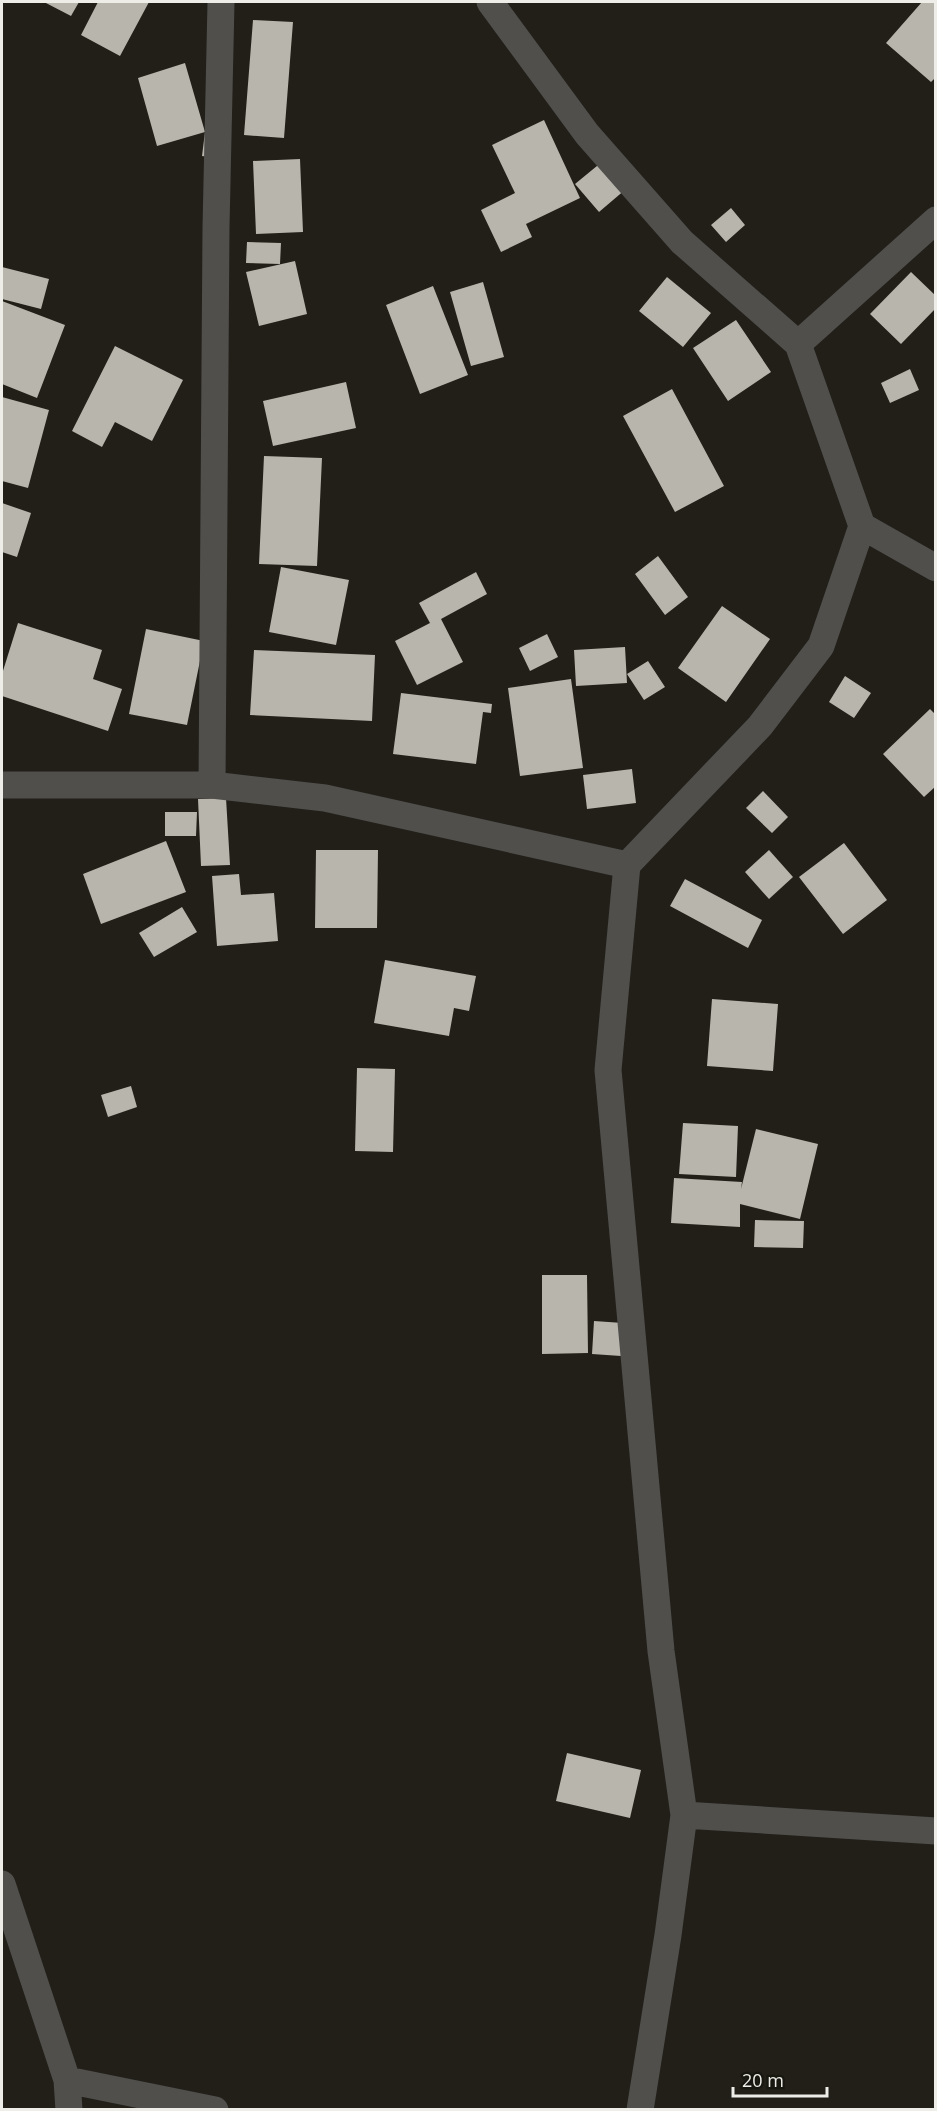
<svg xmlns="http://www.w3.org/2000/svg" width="937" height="2111" viewBox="0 0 937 2111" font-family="'Open Sans',sans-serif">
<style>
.building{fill:#b7b5ac}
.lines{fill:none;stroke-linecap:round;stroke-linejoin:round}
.street{stroke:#504f4c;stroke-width:27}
</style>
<rect width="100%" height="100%" fill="#211f18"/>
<path class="building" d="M44,2H79L71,16Z
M98,2H149L120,56L81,35Z
M922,2H936V77L931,82L886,43Z
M253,20L293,22L284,138L244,135Z
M185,63L205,132L222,159L202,156L205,132L157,146L138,78Z
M544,120L580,198L526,224L532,237L501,252L481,210L515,193L492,145Z
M300,159L303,232L256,234L253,161Z
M603,161L626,189L599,212L575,184Z
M731,208L745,225L726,242L711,225Z
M247,242L281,243L280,264L246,263Z
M295,261L307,314L259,326L246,272Z
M2,267L49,279L41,309L2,299Z
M911,272L936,296V308L901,344L870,314Z
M667,277L711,313L683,347L639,311Z
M483,282L504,357L471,366L450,292Z
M433,286L468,375L420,394L386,305Z
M2,301L65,325L37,398L2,384Z
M736,320L771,372L728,401L693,348Z
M115,346L183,380L152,441L115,422L102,447L72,431Z
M910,369L919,390L890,403L881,383Z
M346,382L356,428L273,446L263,401Z
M672,389L724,486L675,512L623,416Z
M2,397L49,410L28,488L2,481Z
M264,456L322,458L317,566L259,564Z
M2,503L31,513L17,557L2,552Z
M658,556L688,597L665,615L635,574Z
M281,567L349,580L336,645L269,632Z
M476,572L487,594L441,619L463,662L417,685L395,641L430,623L419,603Z
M722,606L770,639L726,702L678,668Z
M18,623L102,650L93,679L122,689L108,731L2,696V674Z
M146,629L204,641L187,725L129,714Z
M547,634L558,657L530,671L519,648Z
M625,647L627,683L576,686L574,650Z
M254,650L375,655L372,721L250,715Z
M648,661L665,687L644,700L627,674Z
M845,676L871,693L854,718L829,702Z
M571,679L583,768L520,776L508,688Z
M401,693L492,704L491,713L483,712L476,764L393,754Z
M930,709L936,715V786L924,797L883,754Z
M632,769L636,803L587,809L583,775Z
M763,791L788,817L772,833L746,808Z
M226,798L230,865L201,866L198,799Z
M165,812H197L196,836H165Z
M166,841L186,892L101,924L83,874Z
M844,843L887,900L843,934L799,877Z
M316,850H378L377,928H315Z
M769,850L793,877L769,899L745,872Z
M239,874L241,895L274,893L278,941L217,946L212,876Z
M685,879L762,920L748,948L670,906Z
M182,907L197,932L154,957L139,933Z
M385,960L476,976L469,1011L454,1008L449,1036L374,1023Z
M712,999L778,1004L773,1071L707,1066Z
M357,1068L395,1069L393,1152L355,1151Z
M131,1086L137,1107L108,1117L101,1095Z
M683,1123L738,1126L736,1177L679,1174Z
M756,1129L818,1144L800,1219L740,1204V1227L671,1223L674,1178L742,1182L741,1189Z
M755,1220L804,1221L803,1248L754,1247Z
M542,1275H587L588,1353L542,1354Z
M594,1321L623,1323L621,1356L592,1354Z
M567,1753L641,1770L630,1818L556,1801Z"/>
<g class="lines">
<path class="street" d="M490,2L587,134L682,242L798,344L862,526L821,646L760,726L627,865L608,1070L661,1651L684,1815L668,1935L640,2110
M798,344L936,220
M862,526L936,568
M2,785H212L325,798L627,865
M212,785L216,227L221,2
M684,1815L936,1831
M2,1884L67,2080L69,2110
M67,2080L215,2110"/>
</g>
<rect width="937" height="2111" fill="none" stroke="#eeede8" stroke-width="6"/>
<path d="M733 2087v9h94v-9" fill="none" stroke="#eeede8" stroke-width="3"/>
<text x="742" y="2087" font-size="18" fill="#eeede8" stroke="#17160f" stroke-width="4.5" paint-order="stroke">20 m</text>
</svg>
